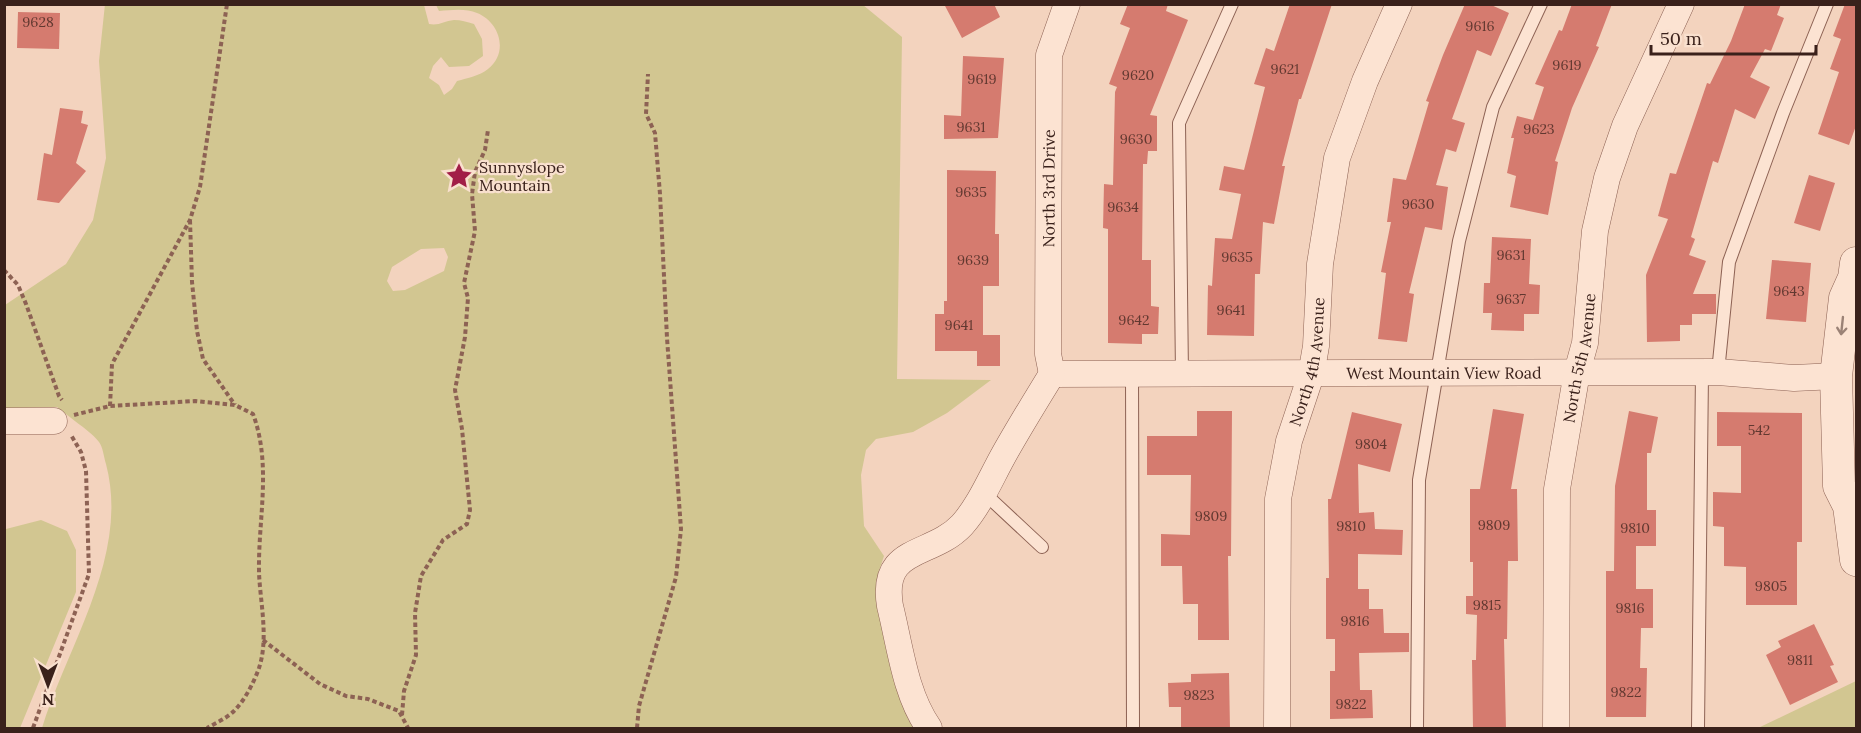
<svg xmlns="http://www.w3.org/2000/svg" width="1861" height="733" viewBox="0 0 1861 733" font-family="Lora,serif">
<style>
.green{fill:#d2c691;fill-rule:evenodd}
.building{fill:#d57b6f}
.lines{fill:none;stroke-linecap:round;stroke-linejoin:round}
.service-casing{stroke:#8d6254;stroke-width:14}
.minor-casing{stroke:#8d6254;stroke-width:27}
.tertiary-casing{stroke:#8d6254;stroke-width:33}
.path{stroke:#8d6254;stroke-width:4;stroke-dasharray:4.5 3;stroke-linecap:butt}
.service{stroke:#fce3d2;stroke-width:12}
.minor{stroke:#fce3d2;stroke-width:26}
.tertiary{stroke:#fce3d2;stroke-width:32}
.oneway{stroke:#9b8276}
.labels{text-anchor:middle;stroke-width:4.5;stroke-linejoin:round;paint-order:stroke}
.number-label{font-size:14px;fill:#613830}
.poi-label{font-size:16px;fill:#3a211b;stroke:#f9e0ce;text-anchor:start}
.street-label{font-size:16px;fill:#3a211b;stroke:#f9e0ce}
</style>
<rect width="100%" height="100%" fill="#f3d3be"/>
<path class="green" d="M105,4L424,5L429,24C439,26 444,21 454,20C461,20 467,22 474,24L482,39L483,56L469,66L449,67L441,57L433,66L429,78L439,85L444,95L452,89L457,81C468,78 479,76 488,69C509,53 500,22 477,13C466,8 451,10 439,11L436,5H863L902,37L897,379L991,380L947,413L913,432L876,439L866,450L861,475L864,526L884,556L878,574L876,599L891,666L908,719L914,728H42C68,644 130,555 106,464C104,458 103,447 99,442C93,433 66,415 57,407L5,408V305L66,264L93,220L106,158L99,61ZM444,248L448,257L444,271L405,290L393,291L387,281L392,267L421,249Z
M41,520L67,531L76,550V592L20,728H5V534L6,529Z
M1856,681V728H1758Z"/>
<path class="building" d="M944,4H994L1000,17L962,38Z
M1128,4H1168L1166,11L1188,20L1150,115L1157,116V151H1148L1147,164H1143L1142,260H1151V306L1159,307L1158,334H1142V344L1108,343V229L1103,228L1104,184L1113,185L1115,92L1117,87L1109,84L1130,28L1120,24Z
M1290,4H1332L1301,99H1299L1282,166H1285L1274,224L1263,222L1260,274H1255L1254,336L1207,335L1208,285L1212,286L1215,238L1232,239L1241,194L1219,190L1224,166L1244,170L1265,87L1254,84L1266,48L1274,51Z
M1465,4H1489L1509,13L1491,56L1477,50L1452,119L1465,123L1456,152L1446,149L1436,185L1448,187L1442,230L1425,227L1409,293L1414,294L1407,342L1378,339L1386,273L1381,272L1391,222H1387L1393,178L1406,180L1429,102L1426,101L1443,55Z
M1572,4H1612L1596,46L1599,47L1572,108L1555,161L1558,162L1548,215L1510,207L1516,176L1507,173L1514,138H1511L1517,116L1533,120L1544,87L1535,84L1559,30L1562,31Z
M1745,4H1781L1777,15L1784,18L1771,51L1765,49L1750,77L1770,87L1755,119L1735,109L1718,163L1713,161L1691,237L1695,239L1689,255L1706,261L1693,294H1716V314H1692V325H1680V341L1647,342L1646,275L1668,219L1658,216L1670,173L1676,174L1707,83L1710,84L1731,41Z
M1845,4H1857V123L1849,145L1818,134L1839,72L1830,69L1841,39L1833,36Z
M18,12L60,13L59,49L17,48Z
M963,56L1004,58L998,138L944,139V115L961,116Z
M60,108L83,111L81,123L88,125L76,163L86,171L59,203L37,200L44,153L52,155Z
M947,170L996,171L995,234H999V286H983V335H1000V366H977V351H935V314H944V301H947Z
M1809,175L1835,183L1820,231L1794,223Z
M1492,237L1531,239L1529,284L1540,285L1539,314H1524V331L1491,330L1492,313H1483L1484,283H1490Z
M1772,260L1811,263L1806,322L1766,319Z
M1493,409L1524,414L1511,489H1517L1518,561H1508L1507,639H1504L1506,729H1473L1472,660H1476L1477,615L1466,614V596H1473V562H1470V489H1480Z
M1197,411H1232L1231,556H1228L1229,640H1198V604H1183L1182,566H1161V534L1190,535L1191,475H1147V436H1197Z
M1629,411L1658,417L1651,453H1647V510H1656V546H1636V589H1653V628H1641L1640,668H1647L1646,717H1606V571H1614L1615,486Z
M1352,412L1402,424L1390,472L1358,464L1359,513L1374,512L1375,529L1403,530L1402,555L1358,554V589H1369V609H1383L1384,633H1409V652L1359,653L1360,690H1372L1373,718L1330,719V671H1335V639H1326V578H1329L1328,499H1331Z
M1717,412L1802,413V542H1797V605H1746V567L1724,566V527L1713,526V492L1741,493V446H1717Z
M1814,624L1834,665L1830,666L1838,682L1790,705L1766,655L1781,647L1778,641Z
M1229,673L1230,729H1181V707H1169L1168,683L1191,682V674Z"/>
<g class="lines">
<defs>
<path id="service" d="M1718,372L1729,262L1783,113L1827,4
M1132,374L1133,728
M1182,374L1179,123L1232,4
M983,492L1042,547
M1417,728L1419,480L1459,241L1493,107L1541,4
M1698,728L1702,373"/>
<g id="minor">
<path id="s1" d="M1052,374L1718,372L1794,378L1836,376"/>
<path id="s2" d="M1052,374L1048,354L1049,55L1067,4"/>
<path d="M4,421H54"/>
<path d="M929,728C905,694 900,646 890,606C880,545 931,558 962,525C979,506 990,480 1002,458C1018,429 1035,402 1052,374"/>
<path id="s3" d="M1277,728L1278,499L1289,441L1311,375L1316,346L1320,264L1337,158L1365,81L1399,4"/>
<path id="s4" d="M1556,728L1557,489L1577,372L1585,343L1595,231L1607,178L1625,126L1681,4"/>
</g>
<path id="tertiary" d="M1856,263L1854,278L1845,298L1836,376L1839,486L1849,506L1856,560"/>
</defs>
<use href="#service" class="service-casing"/>
<use href="#minor" class="minor-casing"/>
<use href="#tertiary" class="tertiary-casing"/>
<path class="path" d="M190,220L192,282L197,331L203,359L235,405
M4,270L18,285L26,304L59,396L62,400
M110,406L112,364L190,220L200,187L227,4
M74,415L110,406L195,401L235,405L253,414C272,465 258,519 259,572C260,602 269,638 259,668C254,682 245,700 234,711C227,718 216,723 207,728
M263,640L320,684L346,696L368,699L399,711L408,728
M402,715L404,691L416,655L415,613L421,576L443,540L467,524L470,510L462,429L455,390L465,337L468,298L464,283L475,231L472,194L475,172L485,150L488,130
M33,728L89,574L86,471L81,452L71,435
M637,728L639,706L676,577L681,529L667,338L660,194L655,133L646,114L648,74"/>
<use href="#service" class="service"/>
<use href="#minor" class="minor"/>
<use href="#tertiary" class="tertiary"/>
</g>
<defs><path id="oneway-shaft" d="M-6 0H5M1.5-3L5.5 0L1.5 3" fill="none" stroke-width="1.6" stroke-linecap="round" stroke-linejoin="round" transform="scale(1.5)"/></defs>
<use class="oneway" href="#oneway-shaft" transform="translate(1842 326) rotate(96)"/>
<defs>
<symbol id="sight-bare" viewBox="-9 -9 18 18"><path d="M0-6L1.8-2.2L6-1.7L2.9 1.2L3.7 5.4L0 3.3L-3.7 5.4L-2.9 1.2L-6-1.7L-1.8-2.2Z" fill="#a21e47" stroke="#f9e0ce" stroke-width="2.5" paint-order="stroke"/></symbol>
</defs>
<g fill-rule="evenodd">
<use href="#sight-bare" x="440" y="157" width="38" height="38"/>
</g>
<g class="labels">
<g class="number-label">
<text x="38" y="27">9628</text>
<text x="1480" y="31">9616</text>
<text x="1567" y="70">9619</text>
<text x="1285" y="74">9621</text>
<text x="1138" y="80">9620</text>
<text x="982" y="84">9619</text>
<text x="971" y="132">9631</text>
<text x="1539" y="134">9623</text>
<text x="1136" y="144">9630</text>
<text x="971" y="197">9635</text>
<text x="1418" y="209">9630</text>
<text x="1123" y="212">9634</text>
<text x="1511" y="260">9631</text>
<text x="1237" y="262">9635</text>
<text x="973" y="265">9639</text>
<text x="1789" y="296">9643</text>
<text x="1511" y="304">9637</text>
<text x="1231" y="315">9641</text>
<text x="1134" y="325">9642</text>
<text x="959" y="330">9641</text>
<text x="1759" y="435">542</text>
<text x="1371" y="449">9804</text>
<text x="1211" y="521">9809</text>
<text x="1494" y="530">9809</text>
<text x="1351" y="531">9810</text>
<text x="1635" y="533">9810</text>
<text x="1771" y="591">9805</text>
<text x="1487" y="610">9815</text>
<text x="1630" y="613">9816</text>
<text x="1355" y="626">9816</text>
<text x="1800" y="665">9811</text>
<text x="1626" y="697">9822</text>
<text x="1199" y="700">9823</text>
<text x="1351" y="709">9822</text>
</g>
<g class="poi-label">
<text x="479" y="173">Sunnyslope<tspan x="479" dy="18">Mountain</tspan></text>
</g>
<g class="street-label">
<text dy="6" stroke="none"><textPath href="#s2" startOffset="186">North 3rd Drive</textPath></text>
<text dy="6" stroke="none"><textPath href="#s4" startOffset="372">North 5th Avenue</textPath></text>
<text dy="6" stroke="none"><textPath href="#s3" startOffset="370">North 4th Avenue</textPath></text>
<text dy="6" stroke="none"><textPath href="#s1" startOffset="392">West Mountain View Road</textPath></text>
</g>
</g>
<rect width="1861" height="733" fill="none" stroke="#3a211b" stroke-width="12"/>
<g transform="translate(48 685) rotate(180)" stroke="#f9e0ce" stroke-width="4.5" paint-order="stroke">
<path d="M0-4.5L10 22L0 15L-10 22Z" fill="#3a211b"/>
<text y="-9" font-size="16" font-weight="bold" text-anchor="middle" fill="#3a211b">N</text>
</g>
<path d="M1651 45v9h165v-9" fill="none" stroke="#3a211b" stroke-width="3"/>
<text x="1660" y="45" font-size="18" fill="#3a211b" stroke="#f9e0ce" stroke-width="4.5" paint-order="stroke">50 m</text>
</svg>
